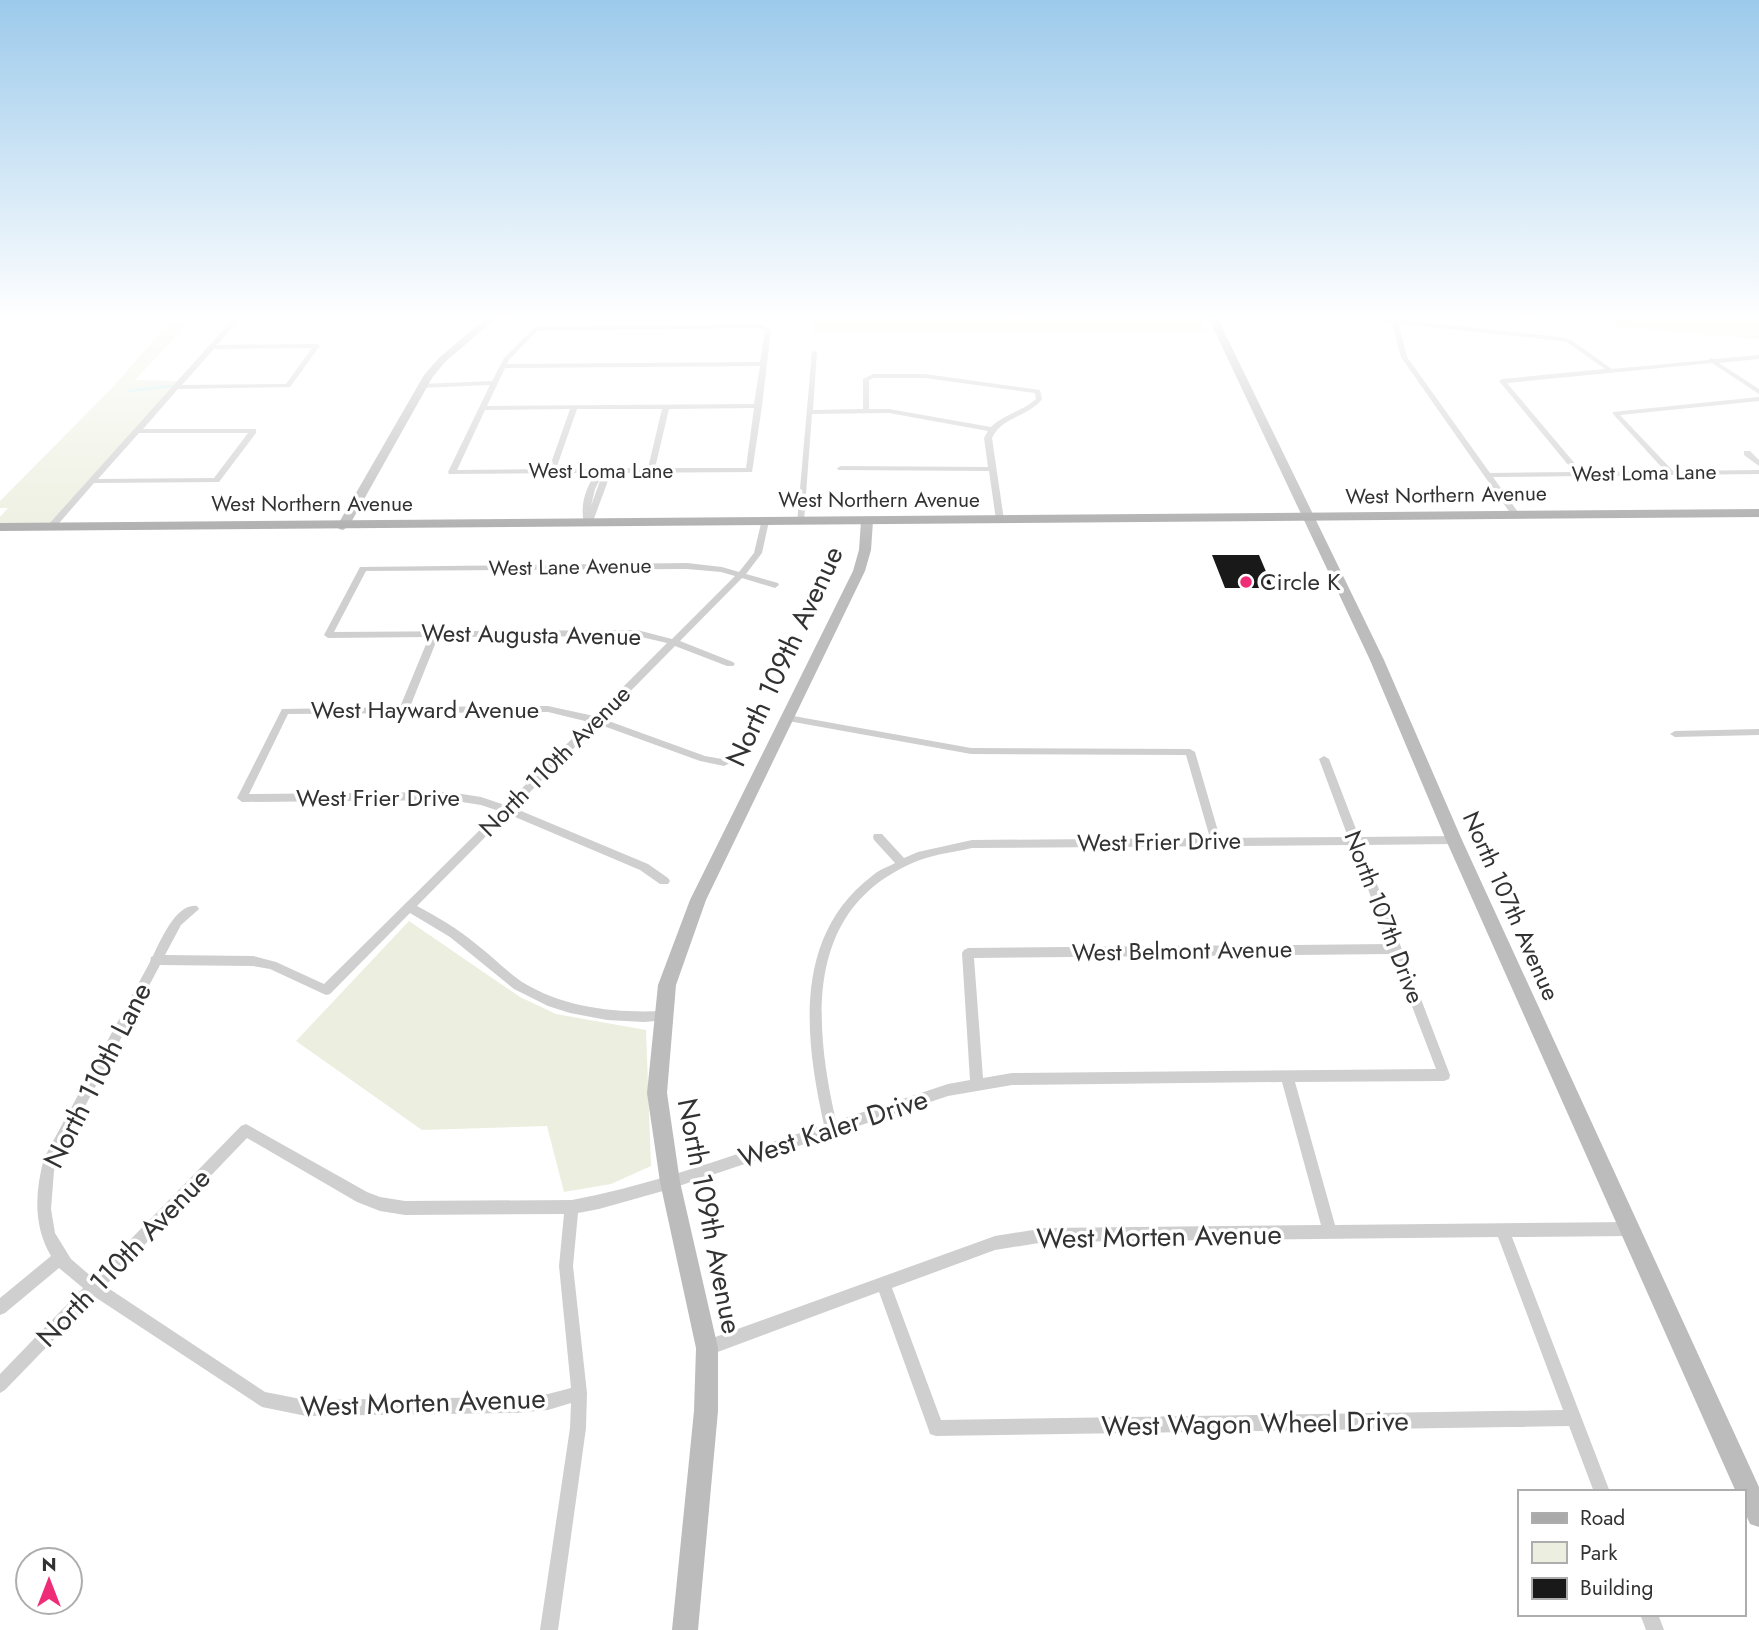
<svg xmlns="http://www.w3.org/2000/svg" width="1759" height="1630" viewBox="0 0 1759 1630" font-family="Jost,sans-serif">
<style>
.green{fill:#ecefdf}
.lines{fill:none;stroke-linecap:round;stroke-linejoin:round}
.stream{stroke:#cbecef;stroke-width:2.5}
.building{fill:#191919}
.street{fill:#cfcfcf;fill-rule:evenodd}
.secondary{fill:#bcbcbc;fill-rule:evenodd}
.primary{fill:#aaa;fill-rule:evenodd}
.poi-dot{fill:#ef2d77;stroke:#fff;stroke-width:2.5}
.labels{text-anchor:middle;stroke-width:7;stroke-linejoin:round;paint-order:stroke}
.far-street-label{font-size:21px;fill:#323232;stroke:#fff}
.poi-label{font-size:24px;fill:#323232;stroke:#fff;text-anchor:start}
.street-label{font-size:24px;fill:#323232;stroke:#fff}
.near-street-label{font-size:28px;fill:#323232;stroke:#fff}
</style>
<rect width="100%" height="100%" fill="#fff"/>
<path class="green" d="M172,319H192L135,380L179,381L50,524H0V517L8,508H0V501L112,388Z
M814,319H1202L1208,332L813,334Z
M1528,319H1759V339Z
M409,921L520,997L556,1014L646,1030L651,1166L611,1184L564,1192L547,1126L422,1130L296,1041Z"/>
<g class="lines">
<path class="stream" d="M129,391L171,386"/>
</g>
<path class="building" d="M1212,555H1259L1273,588H1225Z"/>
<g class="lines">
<path class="street" d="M233,319H240L217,345L317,344L320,346L290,387L178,389L143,429H256V433L219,482L94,483L54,529H48V525ZM312,348L286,384L182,385L214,349ZM139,433H248L214,478L98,479Z
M1368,319H1393L1561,337L1571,340L1612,369L1708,360L1711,358L1714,359L1759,355V359L1719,363L1759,389V394L1712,363L1507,383L1582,472L1665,471L1613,414V412L1759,397V401L1620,415L1673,471L1759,470V474L1493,477L1520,515L1516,517H1513L1401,357L1392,323ZM1399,324L1561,341L1567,342L1605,369L1502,379L1499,381L1574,472L1490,473L1407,357Z
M760,324L771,330L762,406L752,472L607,473L609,478L592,524L588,526L584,524C580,505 585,489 596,473L449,474L448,472L490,385L422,388L419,386L422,384L492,381L504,358L535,327ZM759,328L765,331L760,362L507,364L509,360L537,331ZM760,366L754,404L487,406L505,368ZM754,408L746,468H655L669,409ZM570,409L549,469L457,470L485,410ZM577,409H662L648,468L556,469ZM601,477V478L591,506L595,489Z
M812,351L817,352L813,410L863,409V379L873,374H925L1040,390L1042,399C1029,417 1002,416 992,438L1004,520L1003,522H997L996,520L989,471L838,470L837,468L841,466L988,467L984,438L988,431L889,413L812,414L804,521L800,523H797ZM874,378H925L1035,393L1036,399C1023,411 1004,414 991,427L889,409H869V380Z
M1744,451H1750L1759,460V466L1744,455Z
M762,519H765L769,521L762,553L746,574L778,583L779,585L775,588L742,578L680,641L733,662L735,664L733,666H727L675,646L603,719L705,756L728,760L729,762L728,764L724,766L700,761L598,724L514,808L648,864L668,878L670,881L668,884H660L640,870L508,814L417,906C438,917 458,929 476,944C492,956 506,971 522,982C565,1008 614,1013 663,1011L667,1012L669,1016L667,1020L644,1022L607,1020L570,1013L548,1006L514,989L450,937L410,913L330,994L326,995L270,969L253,966L160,965L57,1159L54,1171L51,1209L55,1233L71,1259L93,1278L241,1126L246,1124L367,1192L380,1197L405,1201L572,1200C658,1184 741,1152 824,1125C805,1039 792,937 872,876C878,870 888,867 895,863L874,840L873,837L874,834H882L904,858L918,852L972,840L1210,838L1186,755L971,754L788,721L785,720L783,718L785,716L788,715L971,748L1190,749L1195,752L1220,838L1348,837L1319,759L1324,756L1329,759L1359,837L1454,836L1458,837L1459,840L1458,843L1454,844L1362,845L1450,1075L1449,1079L1444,1081L1295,1082L1335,1225L1630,1222L1635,1224L1637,1229L1635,1234L1630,1236L1512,1237L1610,1492H1594L1569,1426L936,1436L930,1434L928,1428L879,1292L707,1356L702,1353L699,1348L702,1343L707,1340L995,1236L1045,1228L1321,1225L1282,1082L1012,1085L948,1096L670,1189L599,1209L578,1213L573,1266L587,1393L586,1428L558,1630H540L570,1428L571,1403L548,1410L515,1413L306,1416L262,1407L95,1297L5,1390L0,1393V1374L83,1288L59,1268L5,1313L0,1315V1298L51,1256C33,1225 35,1192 44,1158L150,962L151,957L153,956C161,940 176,903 197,906L199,909L181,925L165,955L253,956L276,962L324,984L499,811L481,805L449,800L242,802L237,798L282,709L400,707L429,637L328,638L324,635L360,567L687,563L722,567L739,572L754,553ZM687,569L721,572L735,576L672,639L637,630L334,632L366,571ZM637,636L667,643L594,716L548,706L410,707L438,637ZM548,712L589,722L505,805L481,797L449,792L249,794L288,714ZM1351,845L1389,944L968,948L964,950L962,953L970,1080L948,1084L836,1121C813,1020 804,905 920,860C936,854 955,852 972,848ZM1392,954L1436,1069L1012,1073L983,1078L974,958ZM247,1138L357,1202L380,1211L405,1215L564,1214L559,1266L571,1388L548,1394L515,1397L306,1400L265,1392L105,1286ZM1498,1237L1563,1410L941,1420L892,1288L995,1250L1045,1242Z
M1759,729V735L1675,737L1670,734L1675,731Z
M1640,1614H1658L1664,1630H1646Z"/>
<path class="secondary" d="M485,319H495L445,362L432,378L349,526L343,530L339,529L337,526L424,375L439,358Z
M1209,319H1218L1384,660L1462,840L1759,1487V1527L1750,1524L1743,1508V1492H1736L1446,840L1370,660Z
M867,517L873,521L871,550L865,571L706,900L676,985L667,1093L680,1182L718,1348V1411L698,1630H672L694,1411L696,1348L660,1182L647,1093L658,985L690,900L853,571L859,550L861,521Z"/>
<path class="primary" d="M1759,509V517L0,531V523Z"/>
</g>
<linearGradient id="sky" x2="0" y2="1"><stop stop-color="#9ccaeb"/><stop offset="0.58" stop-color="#fff"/><stop offset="1" stop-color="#fff" stop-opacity="0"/></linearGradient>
<rect width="1759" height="548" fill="url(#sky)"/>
<circle class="poi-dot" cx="1246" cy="582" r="7"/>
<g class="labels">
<g class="far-street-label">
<text x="601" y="478">West Loma Lane</text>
<text transform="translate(1644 473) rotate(-1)" y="7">West Loma Lane</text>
<text transform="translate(1446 495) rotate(-1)" y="7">West Northern Avenue</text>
<text x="879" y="507">West Northern Avenue</text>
<text x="312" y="511">West Northern Avenue</text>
<text transform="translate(570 567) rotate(-1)" y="7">West Lane Avenue</text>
</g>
<g class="poi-label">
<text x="1260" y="590">Circle K</text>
</g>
<g class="street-label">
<text transform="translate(531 635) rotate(1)" y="8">West Augusta Avenue</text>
<text x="425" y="718">West Hayward Avenue</text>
<text transform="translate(555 761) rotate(-45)" y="8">North 110th Avenue</text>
<text x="378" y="806">West Frier Drive</text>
<text transform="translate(1159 842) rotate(-1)" y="8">West Frier Drive</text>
<text transform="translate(1511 906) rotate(66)" y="8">North 107th Avenue</text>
<text transform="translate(1384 917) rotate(69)" y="8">North 107th Drive</text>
<text transform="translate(1182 951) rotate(-1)" y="8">West Belmont Avenue</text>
</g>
<g class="near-street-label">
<text transform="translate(784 656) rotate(-65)" y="10">North 109th Avenue</text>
<text transform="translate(97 1075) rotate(-63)" y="10">North 110th Lane</text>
<text transform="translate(833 1128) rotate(-18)" y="10">West Kaler Drive</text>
<text transform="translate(710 1216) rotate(79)" y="10">North 109th Avenue</text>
<text transform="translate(1159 1236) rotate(-1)" y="10">West Morten Avenue</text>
<text transform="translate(123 1257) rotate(-46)" y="10">North 110th Avenue</text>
<text transform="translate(423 1402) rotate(-2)" y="10">West Morten Avenue</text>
<text transform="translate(1255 1423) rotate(-1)" y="10">West Wagon Wheel Drive</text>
</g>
</g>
<rect x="1518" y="1490" width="228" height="126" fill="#ffffff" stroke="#adadad" stroke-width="2"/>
<rect x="1532" y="1513" width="35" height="10" fill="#aaaaaa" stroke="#adadad" stroke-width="2"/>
<text x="1580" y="1525" font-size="21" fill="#323232">Road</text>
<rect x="1532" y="1542" width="35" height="21" fill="#ecefdf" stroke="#adadad" stroke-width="2"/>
<text x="1580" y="1560" font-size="21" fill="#323232">Park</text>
<rect x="1532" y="1578" width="35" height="21" fill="#191919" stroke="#adadad" stroke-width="2"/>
<text x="1580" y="1595" font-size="21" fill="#323232">Building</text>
<g transform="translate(49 1581)"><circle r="33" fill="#ffffff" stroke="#adadad" stroke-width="2"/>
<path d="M0-5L12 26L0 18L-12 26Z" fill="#ef2d77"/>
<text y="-10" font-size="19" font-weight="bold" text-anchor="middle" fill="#323232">N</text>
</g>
</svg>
